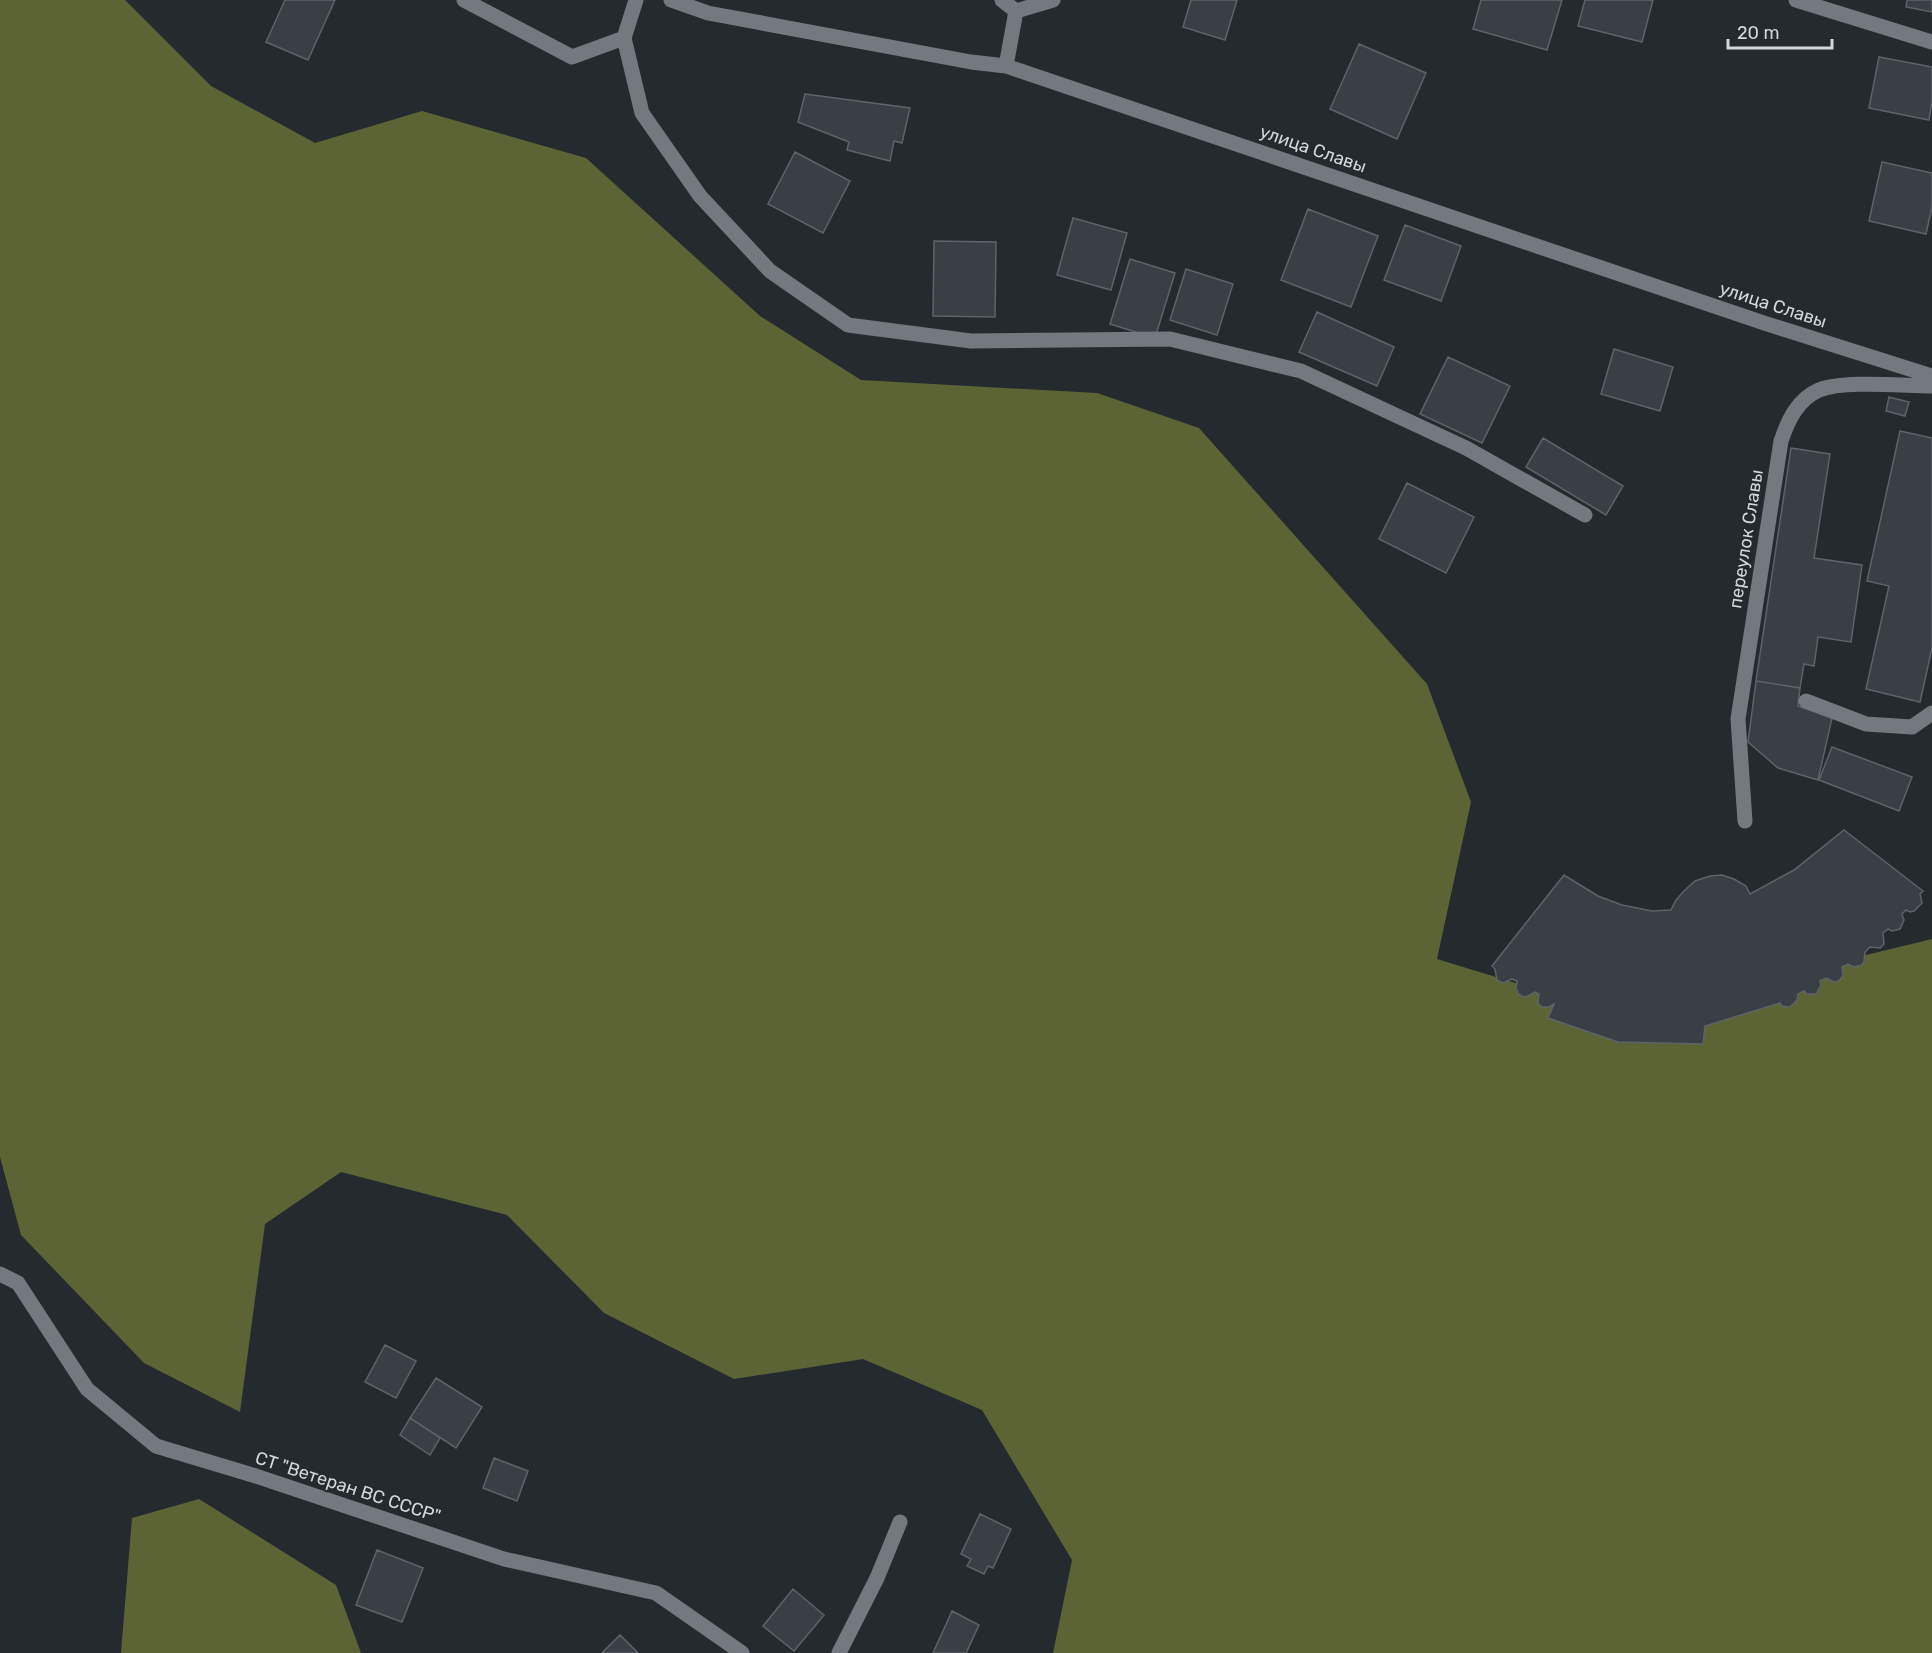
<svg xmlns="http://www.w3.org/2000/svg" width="1932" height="1653" viewBox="0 0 1932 1653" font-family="Rubik,sans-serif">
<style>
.forest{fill:#5c6436}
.building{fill:#393f45;stroke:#5d6369;stroke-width:1.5}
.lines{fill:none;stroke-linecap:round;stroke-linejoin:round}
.minor{stroke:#72797f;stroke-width:15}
.labels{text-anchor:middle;stroke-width:4.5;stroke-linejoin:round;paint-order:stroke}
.street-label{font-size:18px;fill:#d3d7da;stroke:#252a2f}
</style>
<rect width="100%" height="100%" fill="#252a2f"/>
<path class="forest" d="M0,0H125L211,86L315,143L422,111L586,158L760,316L861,380L1097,393L1199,428L1427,684L1471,802L1437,959L1607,1011L1837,962L1932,939V1653H1053L1072,1560L982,1410L863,1359L734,1379L604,1313L507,1215L341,1172L265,1224L240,1412L144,1363L21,1235L0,1157Z
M199,1499L336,1585L361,1653H121L132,1518Z"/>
<path class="building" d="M285,0H335L308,60L266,42Z
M1191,0H1237L1225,40L1183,27Z
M1481,0H1562L1547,50L1473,29Z
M1585,0H1653L1642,42L1578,26Z
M1907,0H1932V12L1906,7Z
M1359,44L1426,73L1397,139L1330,109Z
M1879,57L1932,67V101L1929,120L1869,108Z
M805,94L910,108L902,143L894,141L890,161L847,150L849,142L798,122Z
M795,152L850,181L823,233L768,204Z
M1882,162L1932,173V207L1926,234L1869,221Z
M1308,209L1378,236L1351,307L1281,280Z
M1073,218L1127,233L1111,290L1057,275Z
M1405,225L1461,246L1441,301L1384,280Z
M934,241L996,242L995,317L933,316Z
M1130,259L1175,273L1155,338L1110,324Z
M1186,269L1233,284L1217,335L1170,320Z
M1317,312L1394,347L1377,386L1299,352Z
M1614,349L1673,367L1660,411L1601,394Z
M1448,357L1510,386L1482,443L1420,414Z
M1889,397L1909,402L1905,416L1886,411Z
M1900,431L1932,438V648L1920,702L1866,689L1889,586L1867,581Z
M1543,438L1623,486L1606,515L1526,467Z
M1791,448L1830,454L1814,558L1862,565L1851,642L1818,637L1814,666L1804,664L1800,688L1756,681Z
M1407,483L1474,517L1446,573L1379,539Z
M1756,681L1800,688L1798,706L1832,718L1818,780L1778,768L1748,742Z
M1832,747L1912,777L1899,811L1819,780Z
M1844,830L1923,891L1920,894L1922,903L1914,911L1910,912L1906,910L1902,914L1904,920L1900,929L1892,931L1888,929L1883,933L1884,944L1880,948L1870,947L1865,952L1864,962L1862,965L1854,967L1848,964L1842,967L1843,975L1839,981L1834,982L1826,978L1820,981L1821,985L1816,994H1807L1804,991L1798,994L1797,1000L1790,1007L1782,1006L1780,1003L1705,1026L1703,1044L1618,1042L1548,1018L1554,1004L1549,1007H1542L1538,1003L1539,994L1535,992L1528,996L1523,997L1518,993L1516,988L1517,981L1512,979L1503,983L1497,980L1495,969L1492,966L1564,875L1598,896L1622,905L1652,911L1671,910L1676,900L1684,891L1695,881L1710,876L1722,875L1734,879L1746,886L1750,894L1794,870Z
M385,1345L416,1361L396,1398L365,1382Z
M436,1378L482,1407L456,1448L410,1418Z
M410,1418L440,1438L430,1455L400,1435Z
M494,1458L528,1471L517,1501L483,1488Z
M980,1514L1011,1529L993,1568L988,1566L984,1574L967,1566L971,1559L961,1554Z
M377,1550L423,1568L402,1622L356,1605Z
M793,1589L824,1615L794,1651L763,1626Z
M952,1611L979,1625L966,1653H933Z
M620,1635L638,1653H602Z"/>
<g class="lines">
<path class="minor" d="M464,0L572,57L624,38L636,0
M671,0L708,13L971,62L1006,66L1764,323L1932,376
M1002,0L1016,11
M1796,0L1932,42
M624,38L642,113L700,196L770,271L848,325L971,341L1170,339L1301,371L1466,448L1585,515
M1006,66L1016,11L1053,0
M1806,701L1866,724L1912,727L1932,713
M1745,821L1738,719L1781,441C1788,420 1798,399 1819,390C1845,380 1903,386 1932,386
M0,1274L18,1283L87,1389L156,1446L256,1476L504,1559L656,1593L742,1653
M839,1653L877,1578L900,1522"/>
</g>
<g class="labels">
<g class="street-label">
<text transform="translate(1313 149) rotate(19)" y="6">улица Славы</text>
<text transform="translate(1773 305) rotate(18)" y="6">улица Славы</text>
<text transform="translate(1746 539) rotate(-81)" y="6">переулок Славы</text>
<text transform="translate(348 1487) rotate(18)" y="6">СТ "Ветеран ВС СССР"</text>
</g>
</g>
<path d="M1728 39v9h104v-9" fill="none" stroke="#d3d7da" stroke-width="3"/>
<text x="1737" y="39" font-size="18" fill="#d3d7da" stroke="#252a2f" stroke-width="4.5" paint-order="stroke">20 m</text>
</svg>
